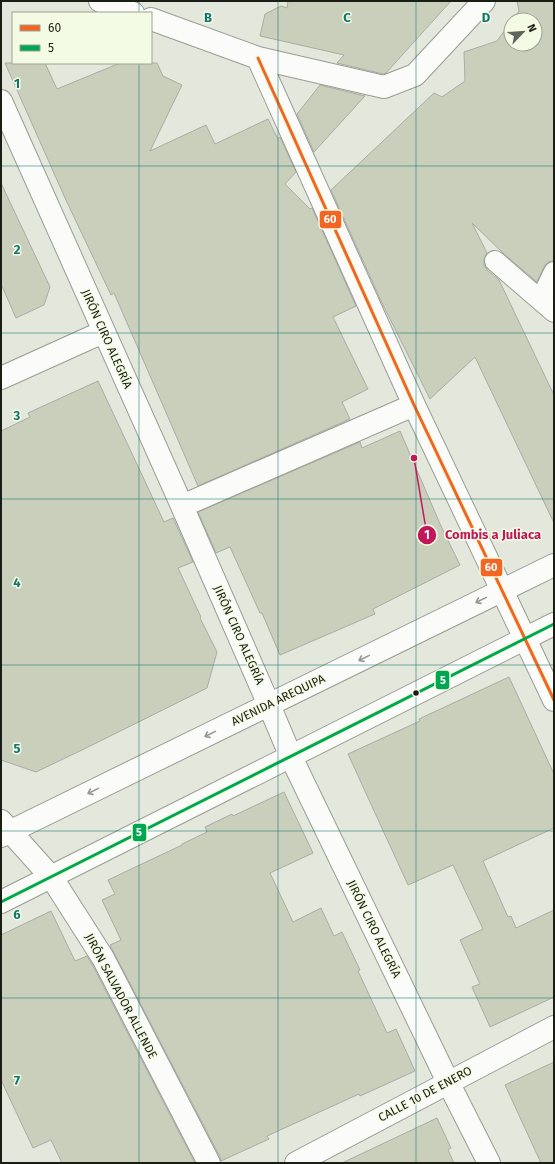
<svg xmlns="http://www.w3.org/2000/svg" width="555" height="1164" viewBox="0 0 555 1164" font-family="'Fira Sans',sans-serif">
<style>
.building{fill:#cacfbc;stroke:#a9aca3}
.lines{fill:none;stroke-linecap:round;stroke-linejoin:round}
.lane-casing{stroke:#999c92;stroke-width:22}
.street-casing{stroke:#999c92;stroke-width:24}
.secondary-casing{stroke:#999c92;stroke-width:24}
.lane{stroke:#fbfcfa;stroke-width:20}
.street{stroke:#fbfcfa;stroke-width:22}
.secondary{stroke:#fbfcfa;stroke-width:22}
.bus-1-casing{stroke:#f4fbe4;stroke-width:6}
.bus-2-casing{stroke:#f4fbe4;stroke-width:6}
.bus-1{stroke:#f26522;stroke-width:3}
.bus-2{stroke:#00a651;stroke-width:3}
.oneway{stroke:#969892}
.grid{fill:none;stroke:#0f766e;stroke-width:1;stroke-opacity:0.55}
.bus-dot{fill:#1a1d14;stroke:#f4fbe4;stroke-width:1.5}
.labels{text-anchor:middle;stroke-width:3;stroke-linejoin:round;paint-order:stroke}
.street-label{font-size:12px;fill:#1a1d14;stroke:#f4fbe4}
.grid-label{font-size:13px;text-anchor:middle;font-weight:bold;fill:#0f766e;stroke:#f4fbe4;stroke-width:3;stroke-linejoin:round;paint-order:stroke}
.leader{fill:none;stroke:#c2185b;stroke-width:1.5}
.callout-dot{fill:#c2185b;stroke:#f4fbe4;stroke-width:1.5}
.mark-label{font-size:12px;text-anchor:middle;font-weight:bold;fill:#fff}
.callout-label{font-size:13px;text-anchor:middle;font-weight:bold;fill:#c2185b;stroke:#f4fbe4;stroke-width:3;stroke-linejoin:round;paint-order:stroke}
.line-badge{stroke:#f4fbe4;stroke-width:1.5}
.badge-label{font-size:11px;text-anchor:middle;font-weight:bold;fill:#fff}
</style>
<rect width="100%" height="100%" fill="#e4e8dc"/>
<path class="building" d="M288,1H451L386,73L383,74L337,63L344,55L260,36L265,14L281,6L287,8Z
M517,1H554V261L548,262L544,267L537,282L503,253L472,223L487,253L484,259V265L487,270L499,280L554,395V523L475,357L430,399L383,305L331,190L434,93L442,97L465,81L464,52L497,41L511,22V44H535V20H513L519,11Z
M5,63H45L57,89L120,63H157L163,76L182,85L150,151L206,125L215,144L268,119L278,139L280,137L296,172L285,184L310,209L312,208L356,306L333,317L368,389L342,402L350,419L198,486L114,293L111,295L65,198Z
M320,85L365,96L314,152L297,114Z
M1,183L50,287L44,305L16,318L1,284Z
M98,381L164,522L173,518L193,562L178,568L201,617L200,618L217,652L207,688L82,750L36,772L1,760V431L30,417L28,413Z
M400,431L441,526L460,565L373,609L375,614L280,655L262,613H260L230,547L216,553L198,512L360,442L362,448Z
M509,677L554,774V828L483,861L508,917L511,916L516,928L554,910V997L490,1027L472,987L480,984L460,940L483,929L453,865L408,885L348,754L420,721L419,719Z
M284,792L313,853L270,873L293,922L321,908L334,936L342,932L360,970L358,971L387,1033L396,1029L415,1071L360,1096L359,1094L267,1136L269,1139L221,1161L220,1157L110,945L121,940L102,900L115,894L108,880L182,845V844L207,832L205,827L232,814L233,816Z
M51,911L75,961L87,956L92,964L195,1163H62L51,1140L33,1148L1,1080V935Z
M554,1062V1163H541L505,1085Z
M437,1118L451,1148L448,1150L454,1163H342Z"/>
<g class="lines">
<defs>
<path id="lane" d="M495,261L554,312
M541,299L554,272"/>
<path id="street" d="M100,1L133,13
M151,19L258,58L384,87L415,75L484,1
M258,58L414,405L554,700
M1,101L182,506L269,705L291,757L448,1082L489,1163
M1,378L103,332
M182,506L414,405
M1,821L52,878L103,958L209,1163
M296,1163L554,1027"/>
<path id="secondary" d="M1,836L554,565
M1,902L554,624"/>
</defs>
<use href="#lane" class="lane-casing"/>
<use href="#street" class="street-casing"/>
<use href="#secondary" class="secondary-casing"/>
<use href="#lane" class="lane"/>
<use href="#street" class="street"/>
<use href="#secondary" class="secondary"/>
<defs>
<path id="bus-1" d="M258,58L414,405L554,700"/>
<path id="bus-2" d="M1,902L554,624"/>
</defs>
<use href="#bus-1" class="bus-1-casing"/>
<use href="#bus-2" class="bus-2-casing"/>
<use href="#bus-1" class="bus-1"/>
<use href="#bus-2" class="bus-2"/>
</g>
<defs><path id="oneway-shaft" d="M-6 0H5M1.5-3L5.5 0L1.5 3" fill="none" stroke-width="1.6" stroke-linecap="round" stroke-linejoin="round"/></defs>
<g class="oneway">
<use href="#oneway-shaft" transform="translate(481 600) rotate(154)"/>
<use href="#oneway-shaft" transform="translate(364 658) rotate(154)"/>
<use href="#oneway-shaft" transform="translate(210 734) rotate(154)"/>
<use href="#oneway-shaft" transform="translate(93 791) rotate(154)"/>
</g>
<path class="grid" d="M139,1V13M278,1V1163M416,1V1163M139,63V1163M1,166H554M1,333H554M1,499H554M1,665H554M1,831H554M1,998H554"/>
<circle class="bus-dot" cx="416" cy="693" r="3.5"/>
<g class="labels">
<g class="street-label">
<text transform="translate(107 339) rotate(66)" y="4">JIRÓN CIRO ALEGRÍA</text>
<text transform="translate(239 635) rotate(66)" y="4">JIRÓN CIRO ALEGRÍA</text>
<text transform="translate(278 700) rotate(-26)" y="4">AVENIDA AREQUIPA</text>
<text transform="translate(374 929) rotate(64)" y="4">JIRÓN CIRO ALEGRÍA</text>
<text transform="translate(121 996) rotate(62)" y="4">JIRÓN SALVADOR ALLENDE</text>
<text transform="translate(425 1094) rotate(-28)" y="4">CALLE 10 DE ENERO</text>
</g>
</g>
<g class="grid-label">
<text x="208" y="22">B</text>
<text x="347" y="22">C</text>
<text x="486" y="22">D</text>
<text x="17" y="88">1</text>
<text x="17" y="254">2</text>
<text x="17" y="420">3</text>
<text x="17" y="587">4</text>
<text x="17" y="753">5</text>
<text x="17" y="919">6</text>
<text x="17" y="1085">7</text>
</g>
<path class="leader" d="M414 458L427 535"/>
<g class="callout-dot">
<circle cx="414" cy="458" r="4"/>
<circle cx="427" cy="535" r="10"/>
</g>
<g class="mark-label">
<text x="427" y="539">1</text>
</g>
<g class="callout-label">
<text x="493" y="539">Combis a Juliaca</text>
</g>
<g class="line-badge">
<rect x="319" y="210" width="23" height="19" rx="4" fill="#f26522"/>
<rect x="480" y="558" width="23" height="19" rx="4" fill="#f26522"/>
<rect x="435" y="670" width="15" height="20" rx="4" fill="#00a651"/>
<rect x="132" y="823" width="15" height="19" rx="4" fill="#00a651"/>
</g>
<g class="badge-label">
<text x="330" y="223">60</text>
<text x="491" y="571">60</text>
<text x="443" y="684">5</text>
<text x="139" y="836">5</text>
</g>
<rect width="555" height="1164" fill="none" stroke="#1a1d14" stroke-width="4"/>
<rect x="12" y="12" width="140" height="52" fill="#f4fbe4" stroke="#9da291"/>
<rect x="20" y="25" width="20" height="6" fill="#f26522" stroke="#9da291"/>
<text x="48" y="32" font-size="12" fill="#1a1d14">60</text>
<rect x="20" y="45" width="20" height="6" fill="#00a651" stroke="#9da291"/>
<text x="48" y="52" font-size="12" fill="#1a1d14">5</text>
<g transform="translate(523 32) rotate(65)"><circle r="19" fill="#f4fbe4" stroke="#9da291"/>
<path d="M0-3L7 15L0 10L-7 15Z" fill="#61645a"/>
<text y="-6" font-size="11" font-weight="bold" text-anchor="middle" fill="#1a1d14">N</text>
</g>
</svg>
